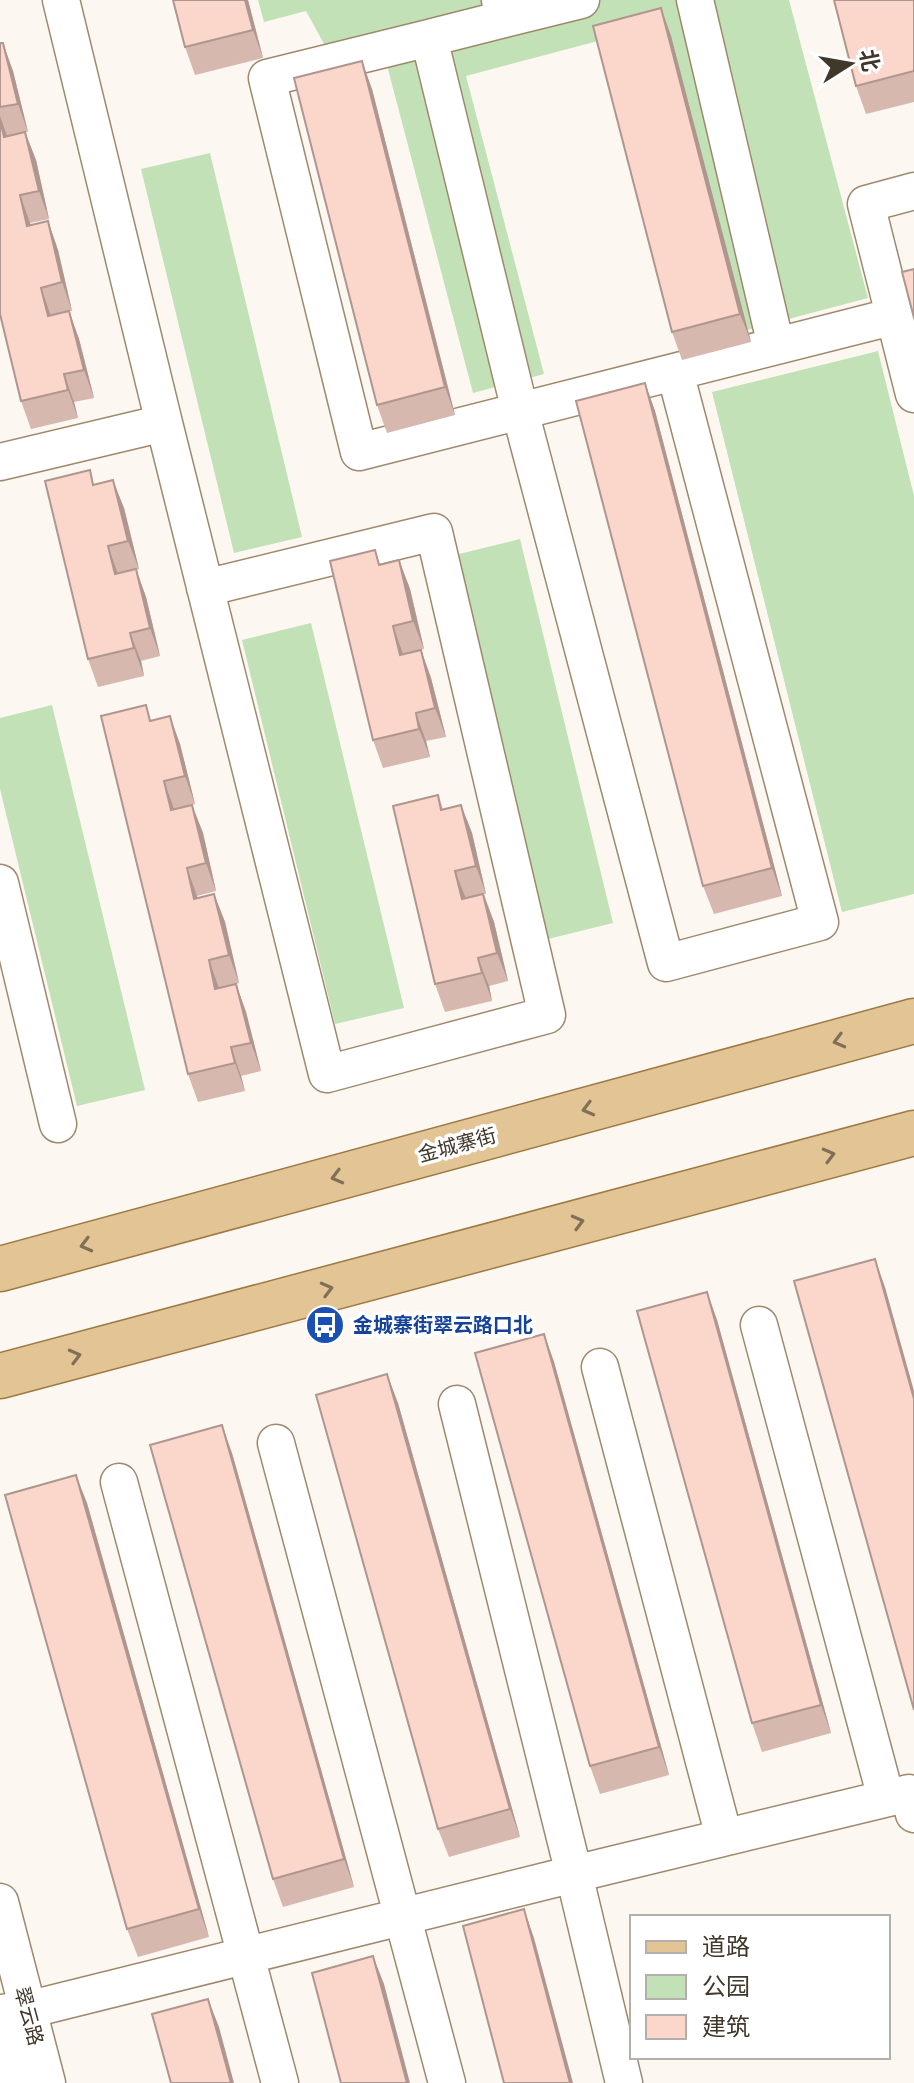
<svg xmlns="http://www.w3.org/2000/svg" width="914" height="2083" viewBox="0 0 914 2083" font-family="Manrope,'Noto Sans SC',sans-serif">
<style>
.green{fill:#c2e1b7}
.lines{fill:none;stroke-linecap:round;stroke-linejoin:round}
.minor-casing{stroke:#9f896e;stroke-width:39}
.major-casing{stroke:#9d7a42;stroke-width:47}
.minor{stroke:#fff;stroke-width:36}
.major{stroke:#e2c495;stroke-width:44}
.wall{fill:#d7b8af}
.shaded-wall{fill:#af968e}
.building{fill:#fad6cb;stroke:#af968e;stroke-width:2}
.oneway{stroke:#817056}
.labels{text-anchor:middle;stroke-width:7;stroke-linejoin:round;paint-order:stroke}
.street-label{font-size:20px;fill:#41382c;stroke:#fff}
.transit-label{font-size:20px;font-weight:bold;fill:#164399;stroke:#fff;text-anchor:start}
</style>
<rect width="100%" height="100%" fill="#fcf7f1"/>
<path class="green" d="M258,0H789L868,298L679,348L598,41L466,76L544,374L473,393L383,50L334,62L306,11L264,22Z
M210,153L302,537L234,553L141,169Z
M878,351L914,496V894L842,912L712,392Z
M520,539L613,923L544,940L451,556Z
M311,623L404,1008L335,1024L242,640Z
M52,705L145,1090L77,1106L0,789V718Z"/>
<g class="lines">
<defs>
<path id="minor" d="M500,0L504,19L581,0
M695,0L776,346
M504,19L429,38L520,411L666,963L820,922L675,372
M429,38L267,78L359,452L895,316
M914,191L866,204L914,394
M164,423L327,1074L547,1015L434,532L205,588
M0,462L164,423L61,0
M0,883L58,1124
M759,1325L886,1798
M600,1367L724,1837
M276,1443L447,2083
M119,1482L280,2083
M0,1902L47,2083
M0,2013L27,2010L574,1874L457,1404
M0,2015L18,2083
M624,2083L574,1874L909,1793L914,1814"/>
<path id="major" d="M0,1269L914,1021
M0,1376L914,1133"/>
</defs>
<use href="#minor" class="minor-casing"/>
<use href="#major" class="major-casing"/>
<use href="#minor" class="minor"/>
<use href="#major" class="major"/>
</g>
<path class="wall" d="M248,0L263,58L195,75L185,47Z
M914,0V102L866,114L856,86Z
M661,8L671,36L751,342L682,360L672,332Z
M0,43L13,71L28,132H25L36,160L49,219L30,223L31,225L48,221L58,250L72,311H69L79,339L94,398L74,402L78,418L31,429L21,401L0,314Z
M372,89L455,415L387,433L377,405Z
M645,383L655,411L782,896L714,914L703,886Z
M95,484L124,508L139,569L136,570L146,597L160,656L141,661L144,676L98,687L88,659Z
M375,550L380,565L399,560L410,589L424,649L403,654L421,650L431,678L446,737L426,741L430,757L383,768L373,740Z
M152,720L180,744L195,804L174,809L192,805L203,833L216,891L197,896L198,898L214,894L225,922L239,983L236,984L246,1012L261,1071L241,1076L245,1091L198,1102L188,1074Z
M438,795L443,809L461,805L472,833L486,894H484L494,922L508,981L489,986L492,1001L445,1012L435,984Z
M707,1292L717,1320L831,1733L762,1752L752,1723Z
M544,1334L554,1362L669,1775L600,1794L590,1766Z
M398,1403L520,1837L449,1857L438,1829Z
M232,1453L354,1887L283,1907L273,1879Z
M87,1503L209,1937L138,1957L127,1929Z"/>
<path class="shaded-wall" d="M245,0H248L263,58L253,30Z
M661,8L671,36L751,342L740,314Z
M3,43L13,71L28,132L18,104Z
M362,61L372,89L455,415L445,387Z
M0,116L7,136L4,137L0,120Z
M25,132L36,160L49,219L39,191Z
M20,195L30,223L37,255L27,226Z
M48,221L58,250L72,311L62,282Z
M41,288L51,316H48Z
M69,311L79,339L94,398L84,370Z
M64,374L74,402L78,418L68,390Z
M645,383L655,411L782,896L772,868Z
M113,480L124,508L139,569L128,541Z
M108,546L118,574H115Z
M399,560L410,589L424,649L413,621Z
M136,569L146,597L160,656L150,628Z
M393,626L403,654L400,655Z
M130,633L141,661L144,676L134,648Z
M421,650L431,678L446,737L435,708Z
M416,713L426,741L430,757L419,729Z
M170,716L180,744L195,804L185,776Z
M164,781L174,809L171,810Z
M192,805L203,833L216,891L206,863Z
M461,805L472,833L486,894L476,866Z
M187,868L197,896L205,927L194,899Z
M455,871L466,899H462Z
M214,894L225,922L239,983L229,955Z
M483,894L494,922L508,981L497,953Z
M478,958L489,986L492,1001L482,973Z
M209,960L219,988L215,989Z
M236,984L246,1012L261,1071L251,1043Z
M231,1047L241,1076L245,1091L235,1063Z
M875,1259L885,1287L914,1391V1399Z
M707,1292L717,1320L831,1733L821,1705Z
M544,1334L554,1362L669,1775L659,1747Z
M387,1374L398,1403L520,1837L510,1809Z
M222,1425L232,1453L354,1887L344,1859Z
M76,1475L87,1503L209,1937L199,1909Z
M524,1909L534,1938L573,2083H570Z
M373,1956L384,1984L410,2083H407Z
M208,1999L219,2027L234,2083H231Z"/>
<path class="building" d="M173,0H245L253,30L185,47Z
M834,0H914V71L856,86Z
M661,8L740,314L672,332L593,26Z
M0,43H3L18,104L0,107Z
M362,61L445,387L377,405L294,78Z
M0,120L4,137L25,132L39,191L20,195L27,226L48,221L62,282L41,288L48,316L69,311L84,370L64,374L68,390L21,401L0,314Z
M914,269V318L902,272Z
M645,383L772,868L703,886L576,401Z
M90,470L93,485L113,480L128,541L108,546L115,574L136,569L150,628L130,633L134,648L88,659L45,481Z
M375,550L379,565L399,560L413,621L393,626L400,655L421,650L435,708L416,713L419,729L373,740L330,561Z
M146,705L150,721L170,716L185,776L164,781L171,810L192,805L206,863L187,868L194,899L214,894L229,955L209,960L215,989L236,984L251,1043L231,1047L235,1063L188,1074L101,716Z
M438,795L441,810L461,805L476,866L455,871L462,899L483,894L497,953L478,958L482,973L435,984L393,806Z
M875,1259L914,1399V1710L794,1281Z
M707,1292L821,1705L752,1723L637,1311Z
M544,1334L659,1747L590,1766L475,1353Z
M387,1374L510,1809L438,1829L316,1395Z
M222,1425L344,1859L273,1879L150,1445Z
M76,1475L199,1909L127,1929L5,1495Z
M524,1909L570,2083H504L463,1926Z
M373,1956L407,2083H341L312,1973Z
M208,1999L231,2083H171L152,2014Z"/>
<defs><path id="oneway-chevron" d="M-2-3.5L2.5 0L-2 3.5" fill="none" stroke-width="1.6" stroke-linecap="round" stroke-linejoin="round" transform="scale(2)"/></defs>
<g class="oneway">
<use href="#oneway-chevron" transform="translate(839 1041) rotate(165)"/>
<use href="#oneway-chevron" transform="translate(588 1109) rotate(165)"/>
<use href="#oneway-chevron" transform="translate(829 1155) rotate(-15)"/>
<use href="#oneway-chevron" transform="translate(337 1177) rotate(165)"/>
<use href="#oneway-chevron" transform="translate(578 1222) rotate(-15)"/>
<use href="#oneway-chevron" transform="translate(86 1245) rotate(165)"/>
<use href="#oneway-chevron" transform="translate(327 1289) rotate(-15)"/>
<use href="#oneway-chevron" transform="translate(75 1356) rotate(-15)"/>
</g>
<defs>
<symbol id="bus-disc" viewBox="-11 -11 22 22"><circle r="9.5" fill="#1a4fb4" stroke="#fff"/><path d="M-5-6H5V4H4V6H2V4H-2V6H-4V4H-5ZM-3.5-4V0h7V-4ZM-3.5 1.2v1.5H-2V1.2ZM2 1.2v1.5H3.5V1.2Z" fill="#fff"/></symbol>
</defs>
<g fill-rule="evenodd">
<use href="#bus-disc" x="303" y="1303" width="44" height="44"/>
</g>
<g class="labels">
<g class="street-label">
<text transform="translate(457 1145) rotate(-15)" y="7">金城寨街</text>
<text transform="translate(29 2016) rotate(75)" y="7">翠云路</text>
</g>
<g class="transit-label">
<text x="353" y="1332">金城寨街翠云路口北</text>
</g>
</g>
<rect x="630" y="1915" width="260" height="144" fill="#ffffff" stroke="#b3afab" stroke-width="2"/>
<rect x="646" y="1941" width="40" height="12" fill="#e2c495" stroke="#b3afab" stroke-width="2"/>
<text x="702" y="1955" font-size="24" fill="#41382c">道路</text>
<rect x="646" y="1975" width="40" height="24" fill="#c2e1b7" stroke="#b3afab" stroke-width="2"/>
<text x="702" y="1995" font-size="24" fill="#41382c">公园</text>
<rect x="646" y="2015" width="40" height="24" fill="#fad6cb" stroke="#b3afab" stroke-width="2"/>
<text x="702" y="2035" font-size="24" fill="#41382c">建筑</text>
<g transform="translate(850 64) rotate(79)" stroke="#ffffff" stroke-width="6" paint-order="stroke">
<path d="M0-6L14 30L0 20L-14 30Z" fill="#41382c"/>
<text y="-12" font-size="22" font-weight="bold" text-anchor="middle" fill="#41382c">北</text>
</g>
</svg>
